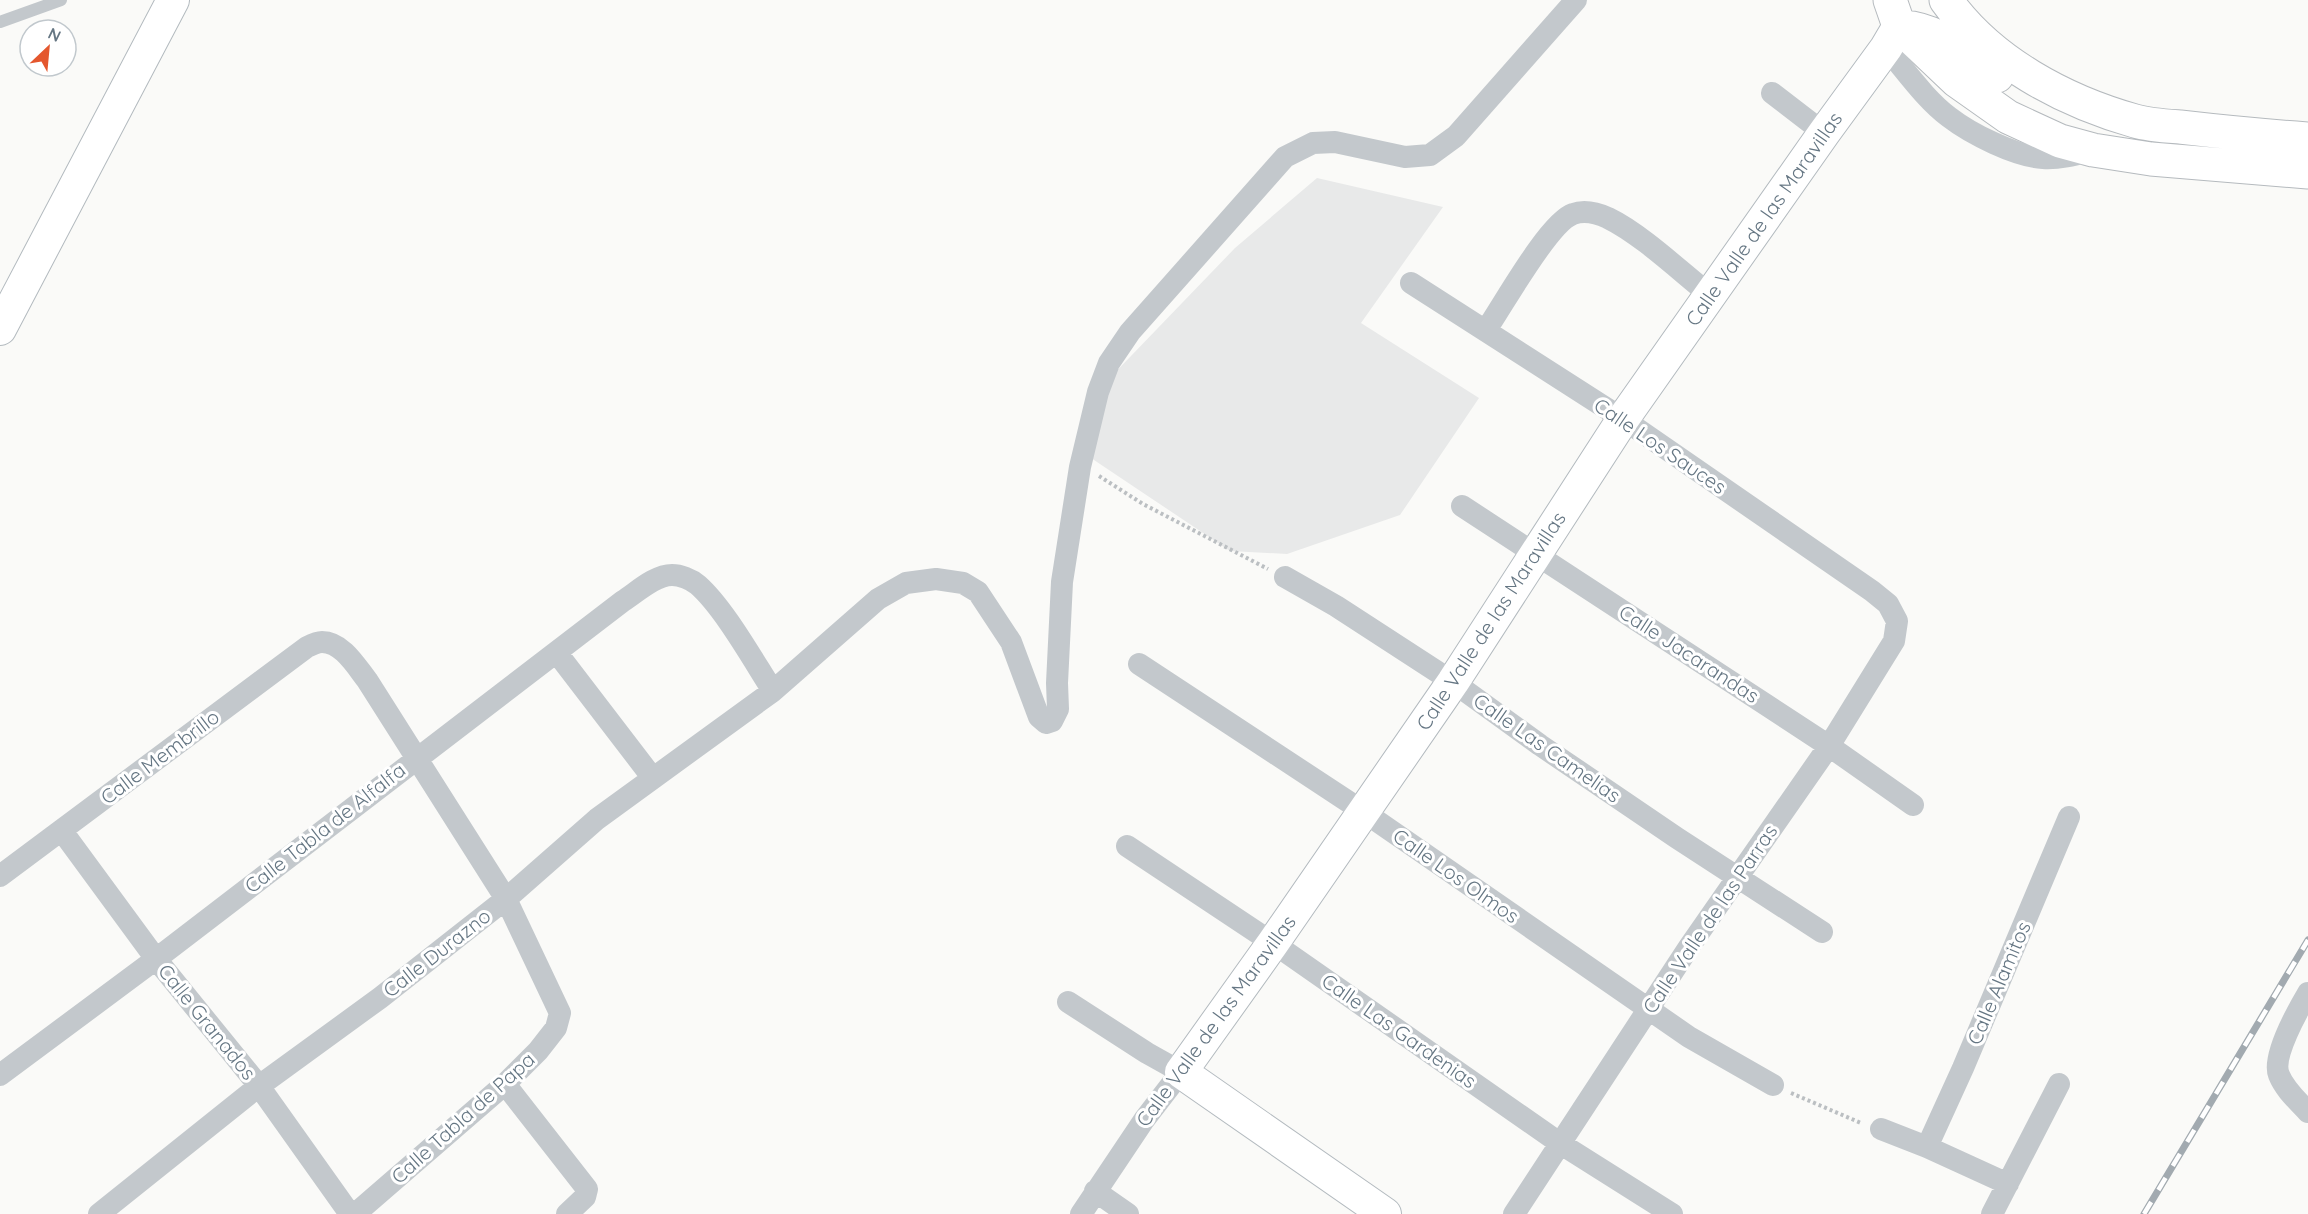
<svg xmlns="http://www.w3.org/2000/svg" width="2308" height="1214" viewBox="0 0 2308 1214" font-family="Quicksand,sans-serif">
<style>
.built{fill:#e8e9e9}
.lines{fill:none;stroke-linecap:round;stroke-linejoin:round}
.secondary-casing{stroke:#b3babf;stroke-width:34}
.primary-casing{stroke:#b5babe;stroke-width:35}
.path{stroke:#bbbfc2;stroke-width:4;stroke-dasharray:3 3;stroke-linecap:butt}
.lane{stroke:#c3c8cc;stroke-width:12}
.street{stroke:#c3c8cc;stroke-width:22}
.secondary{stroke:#fff;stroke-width:32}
.primary{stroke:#fff;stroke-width:33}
.rail-casing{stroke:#a2aab0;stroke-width:7}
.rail{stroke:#fff;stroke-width:4.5;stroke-dasharray:14;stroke-linecap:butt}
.labels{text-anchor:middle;stroke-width:6;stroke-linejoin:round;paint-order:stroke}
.street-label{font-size:20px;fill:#657683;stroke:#fff}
</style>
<rect width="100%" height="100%" fill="#fafaf8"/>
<path class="built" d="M1317,178L1443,207L1361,323L1479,398L1400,515L1287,554L1230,551L1091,458L1104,384L1235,248Z"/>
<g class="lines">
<defs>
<path id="secondary" d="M0,329L173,0
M1385,1214L1181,1072L1273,943L1453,682L1623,419L1824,133L1886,48L1899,26"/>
<path id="primary" d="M1890,0L1899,26L1957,81L2008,117L2060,141L2093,150L2151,159L2308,172
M1946,0C1990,62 2064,101 2135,121C2149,125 2166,126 2180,127C2223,132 2265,136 2308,139
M1912,28C1944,34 1970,57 1997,76"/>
</defs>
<use href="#secondary" class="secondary-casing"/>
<use href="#primary" class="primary-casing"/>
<path class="path" d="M1099,476L1143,504L1268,569
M1791,1093L1861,1123"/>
<path class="lane" d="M0,22L61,0"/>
<path class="street" d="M1886,48C1906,71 1925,99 1949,117C1971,134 2015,156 2043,158C2059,159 2074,155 2089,151
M1772,93L1824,133
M1411,283L1623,419L1872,591L1888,604L1897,621L1894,641L1829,746L1689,947L1514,1214
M1486,330C1502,307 1549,222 1573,214C1584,210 1597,213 1608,218C1641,234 1681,272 1710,295
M1462,506L1829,746L1913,805
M1285,577L1336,606L1453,682L1540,745L1677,838L1822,932
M557,653L652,777
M1139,664L1364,812L1689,1037L1773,1085
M62,831L156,959L259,1086L350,1214
M1127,846L1273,943L1561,1144L1672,1214
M0,876L307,647C311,645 317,642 322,642C342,642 356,666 367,680L506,899L560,1013L556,1028L538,1051L505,1084L355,1214
M2308,993C2298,1010 2271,1057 2279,1075C2285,1090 2298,1101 2308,1112
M1068,1002L1147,1053L1181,1072L1144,1120L1081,1214
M0,1075L156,959L623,601C637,592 655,575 672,575C680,575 691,579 698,585C724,608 753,660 773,691
M505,1084L587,1189L585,1197L567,1214
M1881,1129L1927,1147L2008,1184
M1927,1147L1963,1068L2069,817
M1095,1191L1128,1214
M99,1214L259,1086L380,998L506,899L597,819L773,691L878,599L906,583L936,579L963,583L978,592L1011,642L1039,717L1046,723L1052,721L1058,709L1057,683L1062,582L1080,467L1098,392L1109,363L1130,332L1285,157L1313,143L1335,142L1405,157L1430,155L1456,136L1576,0
M1992,1214L2059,1084"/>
<use href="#secondary" class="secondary"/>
<use href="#primary" class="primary"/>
<defs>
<path id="rail" d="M2144,1214L2308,940"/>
</defs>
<use href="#rail" class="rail-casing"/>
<use href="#rail" class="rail"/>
</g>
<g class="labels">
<g class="street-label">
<text transform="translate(1764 219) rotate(-55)" y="7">Calle Valle de las Maravillas</text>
<text transform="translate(1660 446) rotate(34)" y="7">Calle Los Sauces</text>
<text transform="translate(1491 621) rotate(-57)" y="7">Calle Valle de las Maravillas</text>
<text transform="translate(1689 654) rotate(33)" y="7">Calle Jacarandas</text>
<text transform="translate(1547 748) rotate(35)" y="7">Calle Las Camelias</text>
<text transform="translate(160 757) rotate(-37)" y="7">Calle Membrillo</text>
<text transform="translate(325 828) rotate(-38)" y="7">Calle Tabla de Alfalfa</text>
<text transform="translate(1456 876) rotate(35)" y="7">Calle Los Olmos</text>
<text transform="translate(1710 919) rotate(-56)" y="7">Calle Valle de las Parras</text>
<text transform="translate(437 953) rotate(-38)" y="7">Calle Durazno</text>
<text transform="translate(1999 983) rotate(-67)" y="7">Calle Alamitos</text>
<text transform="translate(1216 1021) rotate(-54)" y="7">Calle Valle de las Maravillas</text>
<text transform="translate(207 1022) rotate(51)" y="7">Calle Granados</text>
<text transform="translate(1399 1031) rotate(35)" y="7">Calle Las Gardenias</text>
<text transform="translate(463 1118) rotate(-42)" y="7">Calle Tabla de Papa</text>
</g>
</g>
<g transform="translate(48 48) rotate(26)"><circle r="28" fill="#ffffff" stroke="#c1c8cd" stroke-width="1.5"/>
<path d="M0-4.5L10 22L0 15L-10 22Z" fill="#e4572e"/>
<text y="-9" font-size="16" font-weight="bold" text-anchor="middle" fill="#657683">N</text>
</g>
</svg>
